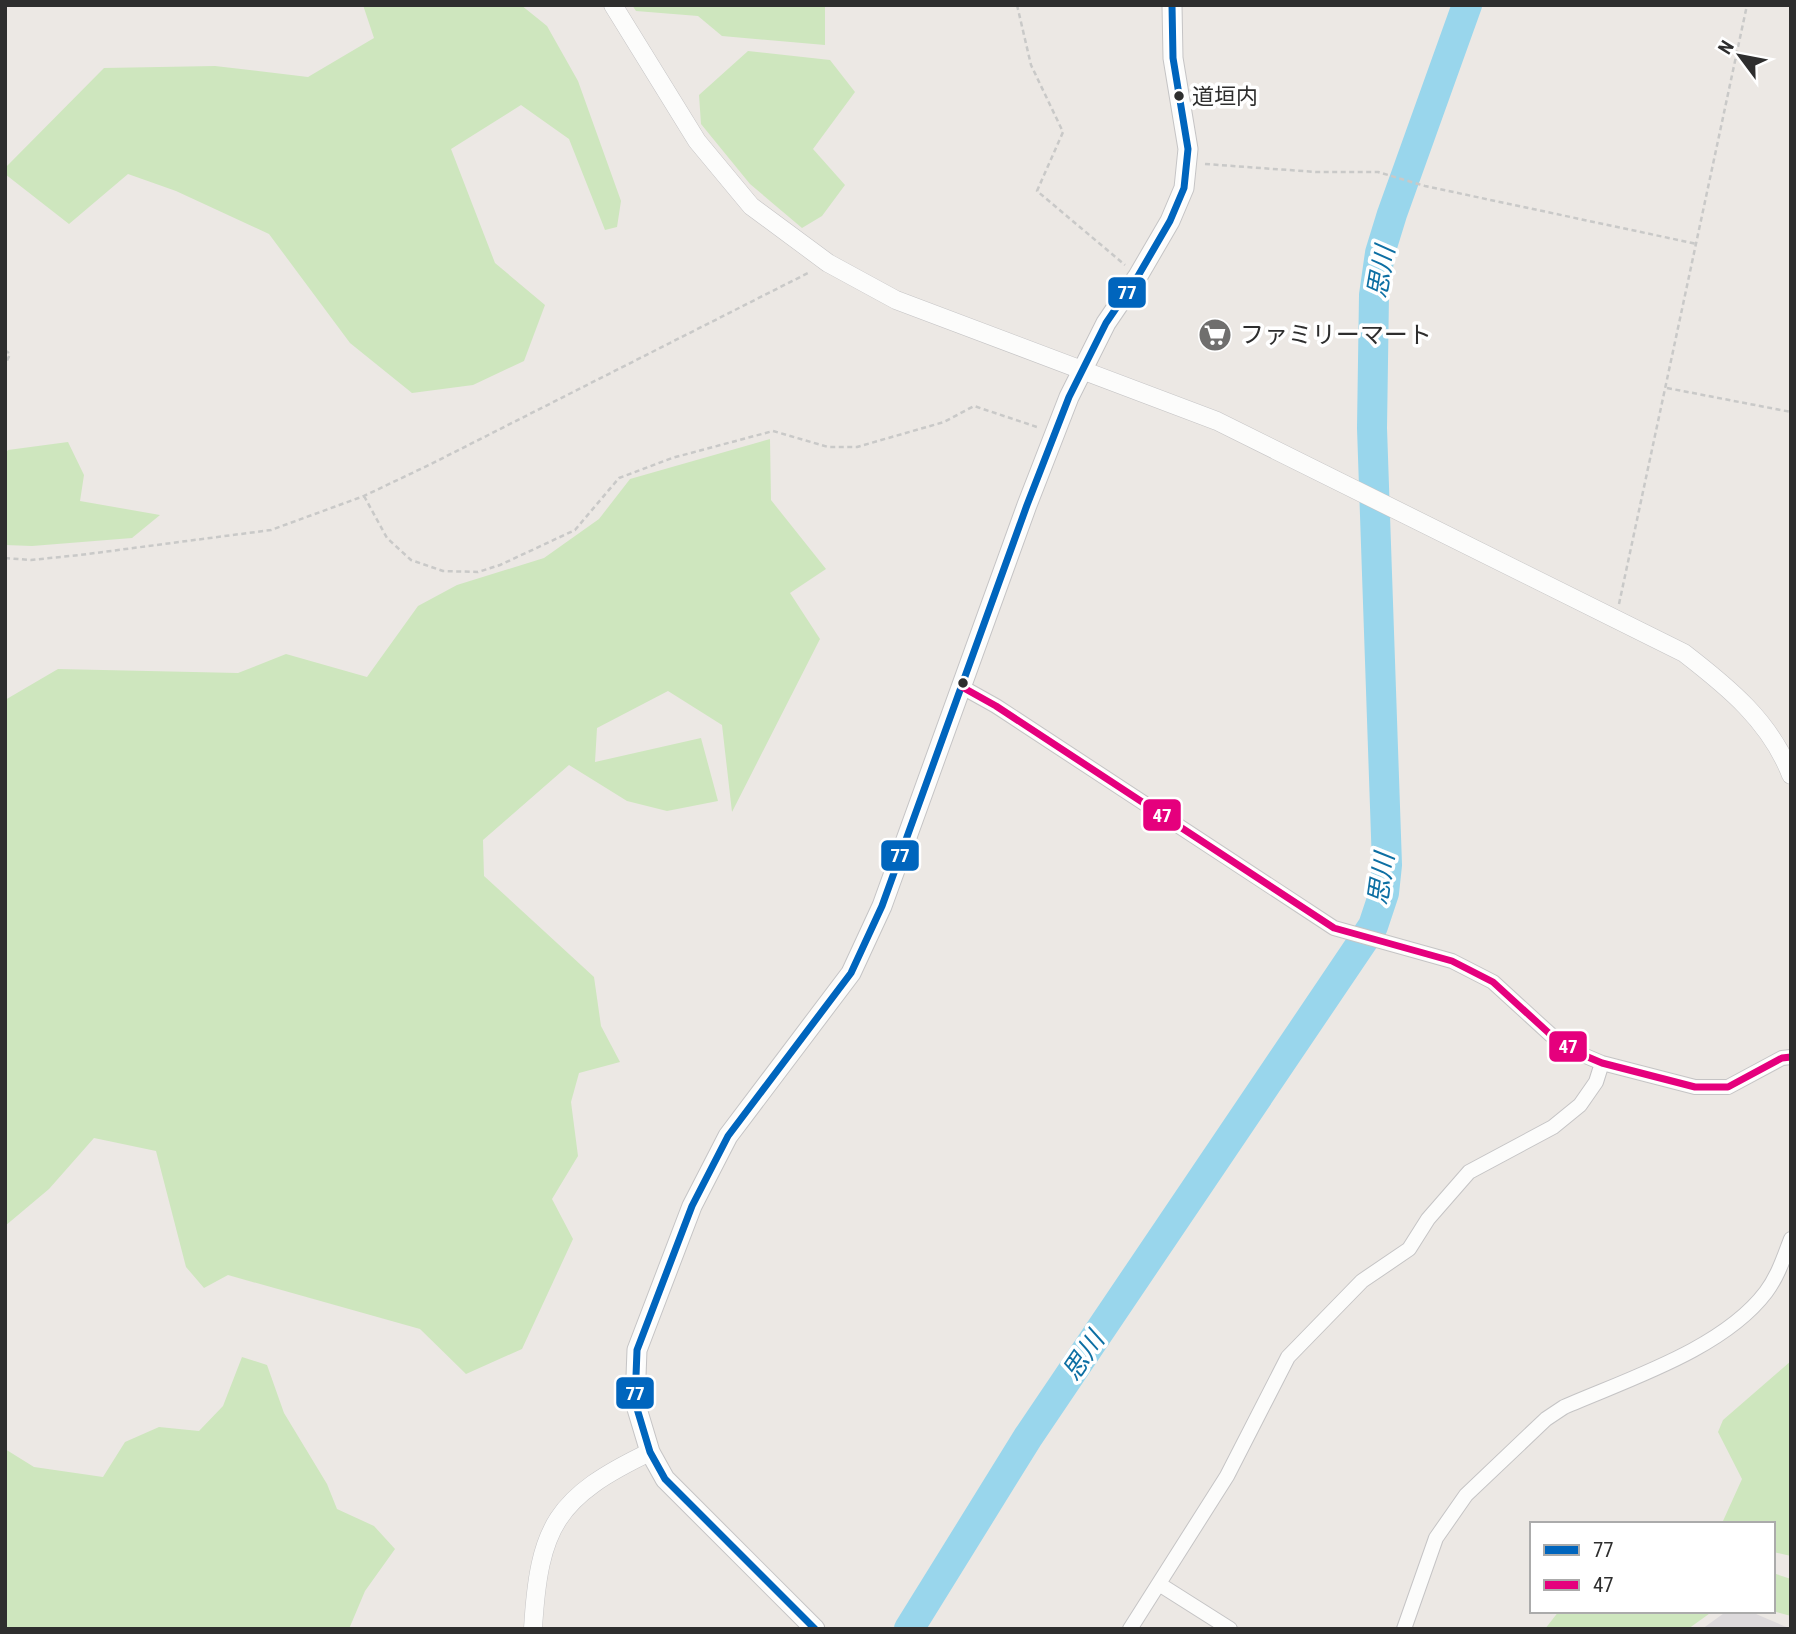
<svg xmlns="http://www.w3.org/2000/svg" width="1796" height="1634" viewBox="0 0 1796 1634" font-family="'Roboto Condensed','Noto Sans JP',sans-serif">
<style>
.industrial{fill:#dcd9db}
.green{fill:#cee6be}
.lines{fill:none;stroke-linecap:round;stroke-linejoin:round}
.river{stroke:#99d6ec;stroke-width:30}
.minor-casing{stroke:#c5c4c5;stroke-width:16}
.tertiary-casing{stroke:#c5c4c5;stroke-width:19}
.secondary-casing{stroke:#c5c4c5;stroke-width:21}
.path{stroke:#c9c9c8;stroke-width:2.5;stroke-dasharray:5 3.5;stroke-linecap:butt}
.minor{stroke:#fcfcfb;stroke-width:14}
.tertiary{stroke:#fcfcfb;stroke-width:18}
.secondary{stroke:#fcfcfb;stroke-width:19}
.bus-1-casing{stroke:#fff;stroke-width:12}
.bus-2-casing{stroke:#fff;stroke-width:12}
.bus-1{stroke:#0065bd;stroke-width:7}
.bus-2{stroke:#e5007d;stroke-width:7}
.bus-dot{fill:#2e2e2e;stroke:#fff;stroke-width:2.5}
.labels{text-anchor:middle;stroke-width:7;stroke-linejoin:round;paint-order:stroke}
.bus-label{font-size:22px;fill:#2e2e2e;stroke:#fff;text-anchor:start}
.poi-label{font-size:24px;fill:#2e2e2e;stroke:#fff;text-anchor:start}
.water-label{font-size:26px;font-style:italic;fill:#0d6fa3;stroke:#fff}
.line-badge{stroke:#fff;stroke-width:2.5}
.badge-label{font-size:19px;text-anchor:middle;font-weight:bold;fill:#fff}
</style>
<rect width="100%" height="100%" fill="#ece8e4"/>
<path class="industrial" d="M1727,1611H1749L1791,1629H1702Z"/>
<path class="green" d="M363,5H521L547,26L578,81L621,201L617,227L605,230L569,139L521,105L451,149L495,263L545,305L524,361L473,385L412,393L350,343L269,234L176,191L128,174L69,224L5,174V168L104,68L215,66L308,77L374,38Z
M632,5H825V45L722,36L698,16L636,11Z
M748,51L830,60L855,92L813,149L845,185L822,216L802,228L750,184L701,124L699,95Z
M770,439L771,500L826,569L790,593L820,639L732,812L722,725L668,691L597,728L595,762L701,738L718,801L667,811L627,801L569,765L483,840L484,876L594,977L601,1026L620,1062L579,1073L571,1102L578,1156L552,1199L573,1239L522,1349L466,1374L420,1329L228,1275L204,1288L186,1267L156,1151L94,1138L49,1189L5,1226V700L58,669L238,673L286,654L367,677L418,606L457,585L544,558L599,519L630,479Z
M68,442L84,475L80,501L160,515L132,538L32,546L5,545V454L8,450Z
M242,1357L267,1365L284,1413L327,1484L337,1509L374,1526L395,1549L365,1591L349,1629H5V1449L34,1467L103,1477L125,1442L159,1427L199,1431L223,1406Z
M1791,1361V1556L1773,1552V1524L1723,1521L1742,1479L1718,1432L1723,1420Z
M1773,1573L1791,1579V1616L1773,1611Z
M1559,1611H1713L1688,1629H1545Z"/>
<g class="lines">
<path class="river" d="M909,1629L1028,1437L1373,926L1384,893L1387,865L1372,428L1374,295L1380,253L1392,214L1467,5"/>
<defs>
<path id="minor" d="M962,687L996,706L1334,928L1452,961L1493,982L1551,1035L1576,1052L1602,1063L1695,1087H1728L1782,1058L1791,1057
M1159,1584L1230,1629
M1130,1629L1227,1476L1288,1357L1362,1281L1409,1249L1428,1219L1469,1172L1553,1127L1580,1105L1596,1082L1602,1063
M1404,1629L1436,1538L1466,1495L1546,1419L1564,1407C1628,1379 1723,1349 1766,1292C1778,1276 1784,1257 1791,1239"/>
<path id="tertiary" d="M613,5L697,141L751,206L828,263L896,300L1217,421L1684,653C1728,687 1770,721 1791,775
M533,1629C539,1526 556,1497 650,1452"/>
<path id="secondary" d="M815,1629L665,1479L650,1452L635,1402L637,1350L692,1206L728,1136L851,973L882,906L1027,505L1069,397L1106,323L1138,276L1170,221L1184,188L1188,149L1173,58L1172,5"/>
</defs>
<use href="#minor" class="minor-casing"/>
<use href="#tertiary" class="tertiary-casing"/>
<use href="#secondary" class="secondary-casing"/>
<path class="path" d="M1017,5L1031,65L1063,132L1037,191L1125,265
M1205,164L1316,172H1378L1425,186L1697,244
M5,350L10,354L5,365
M1667,388L1791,412
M364,496L387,538L411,560L443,571L478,572L500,565L575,530L619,478L672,458L773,431L828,447H857L944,422L974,406L1037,427
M5,558L31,560L80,555L271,530L364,496L431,464L810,272
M1619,604L1747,5"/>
<use href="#minor" class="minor"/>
<use href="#tertiary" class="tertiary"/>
<use href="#secondary" class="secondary"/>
<defs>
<path id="bus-1" d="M815,1629L665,1479L650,1452L635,1402L637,1350L692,1206L728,1136L851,973L882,906L1027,505L1069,397L1106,323L1138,276L1170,221L1184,188L1188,149L1173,58L1172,5"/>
<path id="bus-2" d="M962,687L996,706L1334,928L1452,961L1493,982L1551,1035L1576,1052L1602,1063L1695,1087H1728L1782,1058L1791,1057"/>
</defs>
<use href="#bus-1" class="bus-1-casing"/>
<use href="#bus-2" class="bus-2-casing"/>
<use href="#bus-1" class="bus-1"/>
<use href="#bus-2" class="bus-2"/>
</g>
<defs>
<symbol id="supermarket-disc" viewBox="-11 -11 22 22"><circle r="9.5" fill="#706f6e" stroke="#fff"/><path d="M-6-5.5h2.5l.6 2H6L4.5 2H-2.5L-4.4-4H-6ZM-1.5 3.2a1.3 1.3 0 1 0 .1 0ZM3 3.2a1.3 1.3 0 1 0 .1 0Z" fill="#fff"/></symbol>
</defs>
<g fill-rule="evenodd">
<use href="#supermarket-disc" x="1196" y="316" width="38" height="38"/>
</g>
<g class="bus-dot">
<circle cx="1179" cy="96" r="6"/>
<circle cx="963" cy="683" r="6"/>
</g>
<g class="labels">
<g class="bus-label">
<text x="1192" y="104">道垣内</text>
</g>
<g class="poi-label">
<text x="1240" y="343">ファミリーマート</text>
</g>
<g class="water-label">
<text transform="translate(1381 272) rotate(-80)" y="9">思川</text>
<text transform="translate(1381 879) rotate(-82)" y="9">思川</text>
<text transform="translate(1083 1356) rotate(-56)" y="9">思川</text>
</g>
</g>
<g class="line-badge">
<rect x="1107" y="276" width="40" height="33" rx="7" fill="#0065bd"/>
<rect x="1142" y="798" width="40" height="34" rx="7" fill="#e5007d"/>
<rect x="880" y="839" width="40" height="33" rx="7" fill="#0065bd"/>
<rect x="1548" y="1030" width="40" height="33" rx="7" fill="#e5007d"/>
<rect x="615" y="1376" width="40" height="34" rx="7" fill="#0065bd"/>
</g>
<g class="badge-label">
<text x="1127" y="299">77</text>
<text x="1162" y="822">47</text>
<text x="900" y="862">77</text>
<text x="1568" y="1053">47</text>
<text x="635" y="1400">77</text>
</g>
<rect width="1796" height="1634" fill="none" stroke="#2e2e2e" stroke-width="14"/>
<rect x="1530" y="1522" width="245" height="91" fill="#ffffff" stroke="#ababab" stroke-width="2"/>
<rect x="1544" y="1545" width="35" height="10" fill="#0065bd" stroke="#ababab" stroke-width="2"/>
<text x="1593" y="1557" font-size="21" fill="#2e2e2e">77</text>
<rect x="1544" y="1580" width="35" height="10" fill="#e5007d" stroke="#ababab" stroke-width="2"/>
<text x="1593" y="1592" font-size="21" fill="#2e2e2e">47</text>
<g transform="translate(1740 56) rotate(302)" stroke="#ffffff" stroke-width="5" paint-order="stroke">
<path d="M0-5L12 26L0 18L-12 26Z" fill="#2e2e2e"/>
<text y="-10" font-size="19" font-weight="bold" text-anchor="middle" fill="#2e2e2e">N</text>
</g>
</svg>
